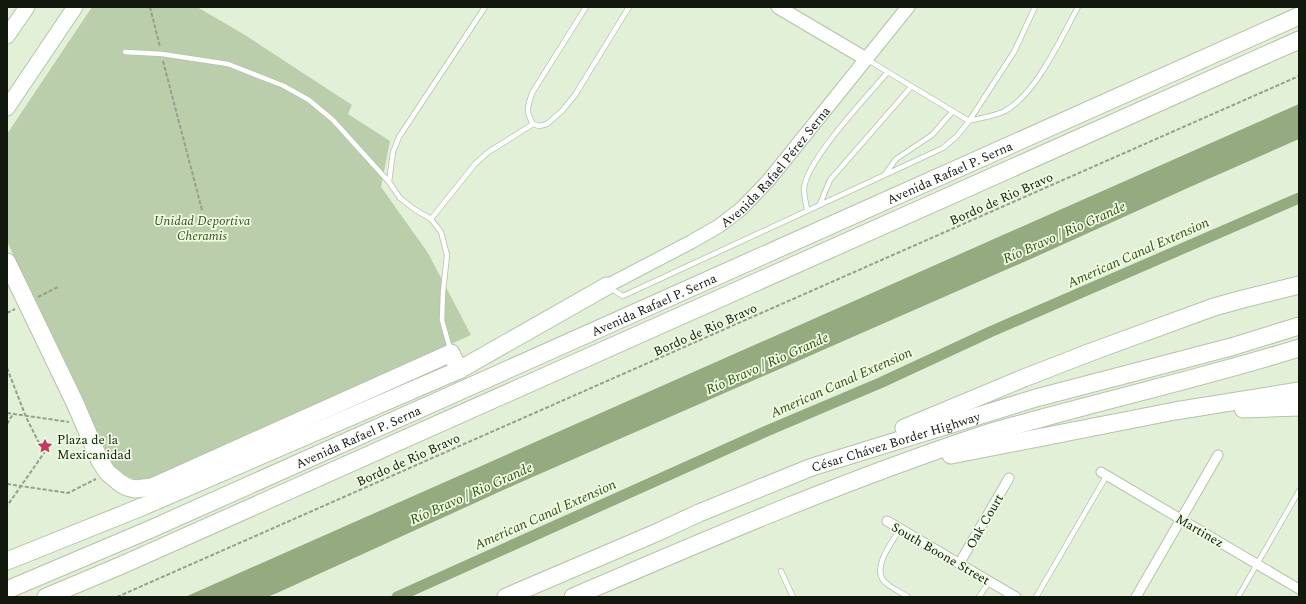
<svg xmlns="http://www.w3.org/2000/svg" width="1306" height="604" viewBox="0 0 1306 604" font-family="Spectral,serif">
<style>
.green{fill:#bbceac}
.water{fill:#94ab80}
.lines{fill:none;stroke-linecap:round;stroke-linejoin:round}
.canal{stroke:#94ab80;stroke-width:11}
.lane-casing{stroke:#b5c2aa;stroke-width:6}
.street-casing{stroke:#b5c2aa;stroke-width:11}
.secondary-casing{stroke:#b5c2aa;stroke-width:15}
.primary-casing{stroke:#b5c2aa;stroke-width:17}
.highway-casing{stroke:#b5c2aa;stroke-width:19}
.path{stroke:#959f8d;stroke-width:2;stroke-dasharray:4 2;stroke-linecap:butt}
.lane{stroke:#fff;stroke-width:4.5}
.street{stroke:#fff;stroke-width:9}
.secondary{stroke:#fff;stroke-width:13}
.primary{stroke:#fff;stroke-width:15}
.highway{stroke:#fff;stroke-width:17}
.labels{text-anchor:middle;stroke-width:3.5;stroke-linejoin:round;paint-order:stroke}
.street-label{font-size:13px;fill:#13180f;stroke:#effde5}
.park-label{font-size:13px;font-style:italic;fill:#355313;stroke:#effde5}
.poi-label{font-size:13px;fill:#13180f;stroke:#effde5;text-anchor:start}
.water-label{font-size:14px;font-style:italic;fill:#335010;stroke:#effde5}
</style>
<rect width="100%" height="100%" fill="#e2f0d8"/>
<path class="green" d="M92,7H197L245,35L352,105L348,114L390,141L381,187L428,253L471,335L148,480C131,481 125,476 113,465L33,300L7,241V134Z"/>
<path class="water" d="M1299,104V139L1190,187L1033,258L519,483L277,593L267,597H185Z"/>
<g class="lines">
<path class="canal" d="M397,597L762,433L880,383L990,332L1299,198"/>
<defs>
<path id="lane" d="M586,7L532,93C528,107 525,110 533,124L539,126L547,124L562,111L575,95L629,7
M125,52L162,54L228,64L284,86L309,100L333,120L389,182L400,198L414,209L431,219L441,232L447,255L443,292L442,320L450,349
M868,60L969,121C980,118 995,116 1005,111C1036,94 1061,38 1078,7
M886,173L896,159L932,135L953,111
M389,182L393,152L399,137L485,7
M820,204L830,180L911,87
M807,210C806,203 804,196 804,189C805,162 868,95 887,73
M431,219L475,164L487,153L533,124
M610,288L623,296L943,148L957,136L969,121L1014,52L1035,7
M900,529C893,541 873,565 883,580C888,587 901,592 908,597
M781,571L793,597
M979,597L989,582
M1036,597L1107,475
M1238,597L1299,491"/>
<path id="street" d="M1101,472L1299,589
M887,521L1016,597
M959,564L1009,478
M1136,597L1218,455"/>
<g id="secondary">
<path d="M778,7L866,59"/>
<path id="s1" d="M607,286L691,242L719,226L741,209L768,181L908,7"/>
</g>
<path id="primary" d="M7,36L27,7
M7,108L75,7"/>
<g id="highway">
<path d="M7,262L75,403L100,461L107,472L120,483L127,487L135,489L152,487L451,353L459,370"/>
<path d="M1243,409L1299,407"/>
<path d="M904,428L1024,378L1091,352L1214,307L1243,299L1299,285"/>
<path d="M951,455L1175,411L1299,391"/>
<path d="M7,561L144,506L459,370L607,286"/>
<path id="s2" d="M7,590L151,529L1299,16"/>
<path d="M46,597L122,565L1299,40"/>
<path id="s3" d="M506,597L658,532L699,513L812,467L1036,398L1231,347L1299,326"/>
<path d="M573,597C708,539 843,481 982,435C1003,428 1025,423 1046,417C1130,394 1216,374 1299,348"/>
</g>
</defs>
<use href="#lane" class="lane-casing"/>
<use href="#street" class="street-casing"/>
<use href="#secondary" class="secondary-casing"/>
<use href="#primary" class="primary-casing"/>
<use href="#highway" class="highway-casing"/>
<path class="path" d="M150,7L160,47
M163,61L202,210
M38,297L58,287
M7,313L15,309
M7,368L26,417L44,453L7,506
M7,413L69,422
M7,424L13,414
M7,484L68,493L96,479
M117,597L1299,76"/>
<use href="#lane" class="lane"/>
<use href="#street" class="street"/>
<use href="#secondary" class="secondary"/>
<use href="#primary" class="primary"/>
<use href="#highway" class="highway"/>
</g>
<defs>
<symbol id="sight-bare" viewBox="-9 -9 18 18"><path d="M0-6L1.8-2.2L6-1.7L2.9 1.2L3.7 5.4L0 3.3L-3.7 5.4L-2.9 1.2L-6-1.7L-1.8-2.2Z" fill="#c53760" stroke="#effde5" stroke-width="2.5" paint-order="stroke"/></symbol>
</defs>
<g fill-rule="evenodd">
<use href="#sight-bare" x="34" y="435" width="22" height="22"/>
</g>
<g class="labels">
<g class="street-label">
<text dy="5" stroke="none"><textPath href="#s1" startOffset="209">Avenida Rafael Pérez Serna</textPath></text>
<text dy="5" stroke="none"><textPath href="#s2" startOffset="1031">Avenida Rafael P. Serna</textPath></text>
<text transform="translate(1001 198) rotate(-24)" y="5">Bordo de Rio Bravo</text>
<text dy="5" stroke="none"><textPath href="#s2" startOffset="707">Avenida Rafael P. Serna</textPath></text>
<text transform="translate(705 329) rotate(-24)" y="5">Bordo de Rio Bravo</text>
<text dy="5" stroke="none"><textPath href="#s2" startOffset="383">Avenida Rafael P. Serna</textPath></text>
<text dy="5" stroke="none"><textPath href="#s3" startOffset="420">César Chávez Border Highway</textPath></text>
<text transform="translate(408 459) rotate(-24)" y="5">Bordo de Rio Bravo</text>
<text transform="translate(984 521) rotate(-60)" y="5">Oak Court</text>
<text transform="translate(1200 530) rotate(30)" y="5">Martinez</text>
<text transform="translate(941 553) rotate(30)" y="5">South Boone Street</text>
</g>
<g class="park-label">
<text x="202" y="225">Unidad Deportiva<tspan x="202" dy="15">Cheramis</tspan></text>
</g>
<g class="poi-label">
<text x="57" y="444">Plaza de la<tspan x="57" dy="15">Mexicanidad</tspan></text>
</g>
<g class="water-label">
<text transform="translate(1064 232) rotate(-24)" y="5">Río Bravo / Rio Grande</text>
<text transform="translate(1138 252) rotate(-24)" y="5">American Canal Extension</text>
<text transform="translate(767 363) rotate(-24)" y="5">Río Bravo / Rio Grande</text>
<text transform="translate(841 382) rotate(-24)" y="5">American Canal Extension</text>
<text transform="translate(471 493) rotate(-24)" y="5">Río Bravo / Rio Grande</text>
<text transform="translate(545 514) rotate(-24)" y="5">American Canal Extension</text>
</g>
</g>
<rect width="1306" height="604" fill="none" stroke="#13180f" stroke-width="16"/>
</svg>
